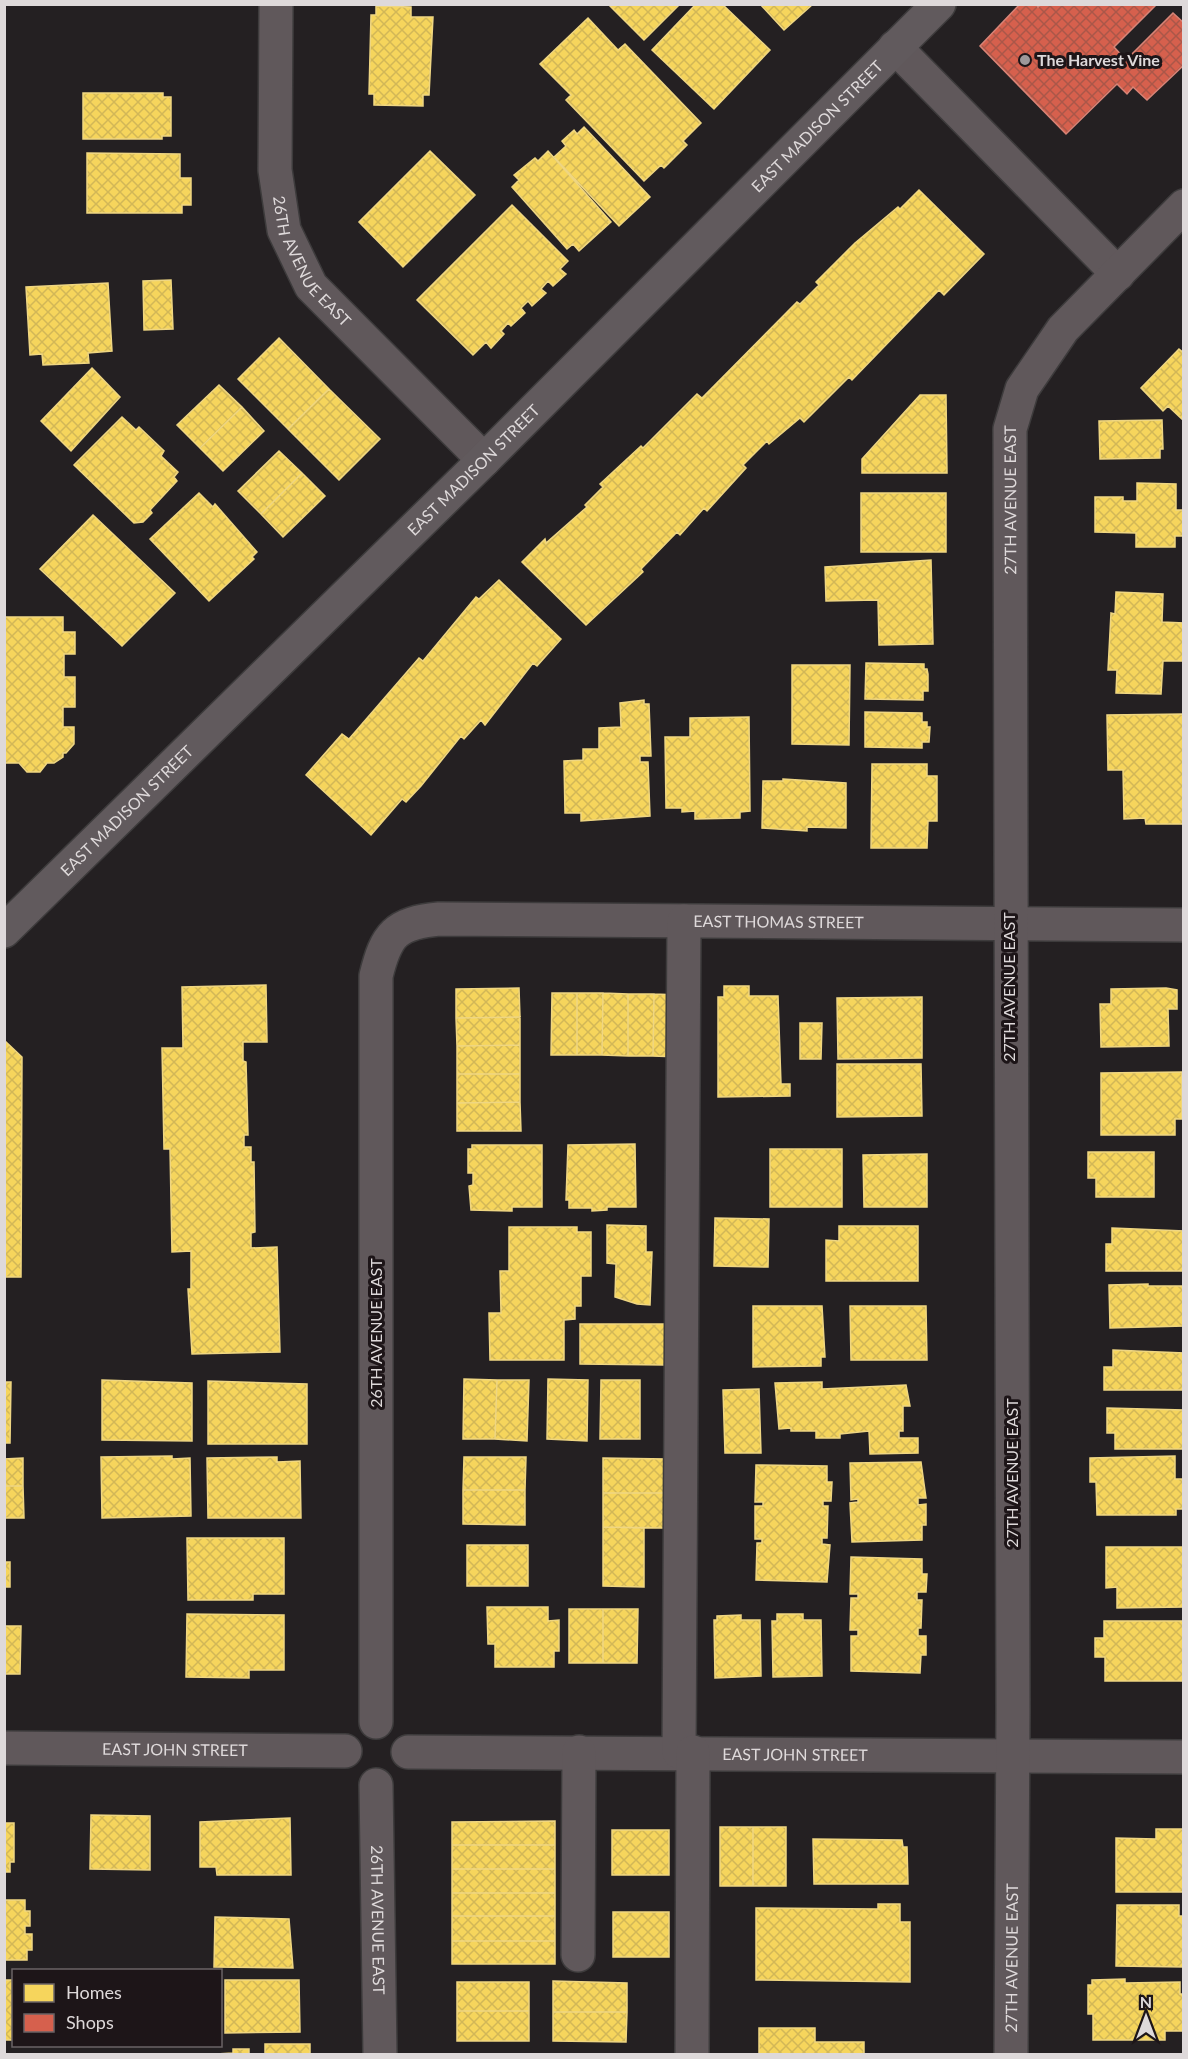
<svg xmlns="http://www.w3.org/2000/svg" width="1188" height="2059" viewBox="0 0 1188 2059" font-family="Lato,sans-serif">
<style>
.homes{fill:url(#homes-cross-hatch);stroke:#efd682;stroke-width:1.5}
.shops{fill:url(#shops-cross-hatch);stroke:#d88477;stroke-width:1.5}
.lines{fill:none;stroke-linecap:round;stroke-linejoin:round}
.minor-casing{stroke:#3d3b3c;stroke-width:36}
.major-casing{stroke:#3d3b3c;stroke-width:36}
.minor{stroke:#60585b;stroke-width:33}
.major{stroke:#615a5d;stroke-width:33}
.poi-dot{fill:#9d989a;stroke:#1d1518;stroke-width:2}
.labels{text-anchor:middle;stroke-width:6;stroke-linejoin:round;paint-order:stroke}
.poi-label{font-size:16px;font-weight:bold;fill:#ded9da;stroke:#1d1518;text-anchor:start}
.street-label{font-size:16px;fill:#ded9da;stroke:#1d1518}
</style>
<defs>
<pattern id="homes-cross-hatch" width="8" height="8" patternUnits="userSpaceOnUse" patternTransform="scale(1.5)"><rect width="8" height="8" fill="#f6d55c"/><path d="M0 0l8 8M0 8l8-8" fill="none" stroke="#d2b757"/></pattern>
<pattern id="shops-cross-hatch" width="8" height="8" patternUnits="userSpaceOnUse" patternTransform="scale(1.5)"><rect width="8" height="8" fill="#d6604d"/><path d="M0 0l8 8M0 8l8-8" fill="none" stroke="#aa5749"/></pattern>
</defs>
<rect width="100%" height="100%" fill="#242022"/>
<path class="homes" d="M608,4H680L644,40Z
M696,4H722L770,50L714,109L652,50Z
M760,4H813L784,30Z
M376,6L411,7V17H433L429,95H423V106L374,105V94H369L371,15H376Z
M588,18L618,50L625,44L701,123L683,141L687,145L664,168L661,165L644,181L566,100L571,95L540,64Z
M83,93H163V97H171V136H162V139H83Z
M584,127L650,197L619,226L554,157L566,146L562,141L574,130L577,134Z
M430,151L475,195L403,267L359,222Z
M548,151L611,222L579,251L573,244L567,249L512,187L519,180L514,175L535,158L538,161Z
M87,153L180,154V178H191V205H182V213H87Z
M919,190L984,254L944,295L939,290L852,380L849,377L804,422L800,418L769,444L767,441L743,465L746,468L707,511L704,508L680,535L677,532L641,569L643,572L586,625L522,562L545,539L546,543L587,507L585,505L603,487L600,484L641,446L643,448L697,394L702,398L797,302L800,304L819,285L816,282L855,243L898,207L900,209Z
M512,205L568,261L560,269L566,274L553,286L548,281L541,289L546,293L532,306L528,301L521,308L525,313L511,326L508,323L501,331L504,334L491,348L486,342L473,355L417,300Z
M171,280L173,329L144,330L143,281Z
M108,283L112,351L88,353L89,363L43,365L42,354L30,355L26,287Z
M279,338L329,389L288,429L238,379Z
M1179,349L1184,353V421L1168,406L1163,411L1141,388Z
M92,368L120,397L71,451L41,421Z
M219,385L242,407L200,448L177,425Z
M329,389L380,439L339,480L288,429Z
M920,395H946L947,473H862V459Z
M242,407L264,431L223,471L200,448Z
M122,417L136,430L139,427L164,451L161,456L178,472L174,477L177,481L150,510L152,513L143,522L134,523L74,465Z
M1162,420L1163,449H1160V458L1100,459L1099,421Z
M279,451L302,473L261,514L238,491Z
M302,473L325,496L283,537L261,514Z
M1137,483L1176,484V510H1184V536H1175V547H1136V533L1095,532V497H1123V501H1137Z
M199,493L213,507L215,504L257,552L252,557L254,559L209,601L150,539Z
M861,493H946V552H861Z
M93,515L175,593L122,646L40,569Z
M931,560L933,644L879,645L878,600L826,601L825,567Z
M499,580L561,639L537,666L533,663L485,725L481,720L464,739L461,736L421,786L406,802L402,799L371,835L306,775L342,734L349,739L419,658L423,661L476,597L479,599Z
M1116,592L1163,594L1162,622L1184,623L1183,661H1163L1161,694L1116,693L1117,670H1108L1111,613L1115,614Z
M4,617H63V632H75V654H64V677H75V707H63V727H74V744L66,753H63V757L54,763H47L40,772H27L19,763H4Z
M866,663L924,664V669H927L928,674V691H923V700L865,699Z
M792,665H850L849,745L792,744Z
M644,700V704H649L651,756H640V762H648L650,816L581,821V813H565L564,761L583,760V749H599V728L621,727L620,703Z
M865,712L922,713V722H927V727H930L929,742H922V748L865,747Z
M1184,714V824H1146L1145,818L1124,819L1123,770H1108L1107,715Z
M749,717L750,811L740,812V818L695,819V811L682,812V808H666L665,737H690V718Z
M872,764H927V776H937V821H928L927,848H871Z
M783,779L846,783V828L807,827V831L762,828L763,781H783Z
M266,985L267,1042H243V1061L246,1062L248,1135H244V1147H251V1162H254L255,1232L251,1233V1248L277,1247L280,1352L192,1354L188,1289H191V1251L172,1252L170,1149H164L162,1048H183L182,987Z
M724,986H749V996H778L781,1084H790V1096L718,1097V997H724Z
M519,988L520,1017L456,1018V989Z
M1166,988L1177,990V1009H1168L1169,1046L1101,1047L1100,1004H1111V989Z
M552,993H577V1055H551Z
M577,993H603L602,1055H577Z
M603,993L628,994V1056L602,1055Z
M628,994H654L653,1056H628Z
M654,994L680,995L679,1057L653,1056Z
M922,997V1058L838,1059L837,998Z
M520,1017V1045L457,1046L456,1018Z
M800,1023H822L821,1059H800Z
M4,1040L22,1057L21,1277H4Z
M520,1045V1074H457V1046Z
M837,1064H921L922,1116L837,1117Z
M1182,1072V1119H1175V1135H1101V1073Z
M457,1074H520V1102L457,1103Z
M520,1102L521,1131H457V1103Z
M635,1144L636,1207H607V1210L592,1211V1208H569V1200H566L568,1145Z
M472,1145H542V1207H512V1211L471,1210L469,1186L473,1185V1173H468V1149H472Z
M770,1149H842V1207H770Z
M1088,1152H1154V1197H1096V1178H1088Z
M927,1154V1207H864L863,1155Z
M715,1218L769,1219L768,1267L714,1266Z
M607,1225L646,1226V1252H652L650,1305L637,1304L615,1297L616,1264L607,1263Z
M839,1226H918V1281H826V1240L839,1241Z
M509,1227H577V1232H591V1276H581V1306H575V1319L564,1320V1360H490L489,1313H501L500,1271H509Z
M1112,1228L1184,1231V1271H1106V1244H1112Z
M1148,1284V1286H1184V1326L1110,1328L1109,1285Z
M753,1306H822L825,1357H821V1366L753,1367Z
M850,1306H926L927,1360H851Z
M580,1324H665V1365L580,1364Z
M1113,1350L1184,1353V1390H1104V1367H1113Z
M464,1379L497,1380L495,1439H463Z
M548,1379L588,1380L587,1441L547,1439Z
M102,1380L192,1383V1441L102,1440Z
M497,1380H529L527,1441L495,1439Z
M601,1380H640V1439H600Z
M208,1381L307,1384V1444H208Z
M4,1382H11L10,1443H4Z
M822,1382V1389L906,1385L910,1406H903V1431H899V1438H918V1453L870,1454L869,1431L840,1434V1438H816V1431H791V1428L779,1429L775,1383Z
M759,1389L761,1453H725L723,1390Z
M1107,1408L1184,1410V1449H1115V1433H1107Z
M172,1456V1459L190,1458L191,1516L102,1518L101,1457Z
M1175,1456V1479H1183L1184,1509H1176V1515H1097L1096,1482H1090V1458Z
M277,1457V1462L300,1461L301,1518H208L207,1458Z
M464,1457H526L525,1490H463Z
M23,1458V1486H4V1459Z
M603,1458L667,1459V1493H603Z
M921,1462L926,1498H918V1505L926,1504V1525H922V1540L852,1542L850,1503L858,1502V1499L851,1500L850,1463Z
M756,1465L827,1466V1482H832L831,1501H823V1506H828L827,1538H822V1544L830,1545L827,1582L756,1580L757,1543H762V1539H755V1506H763V1502H755Z
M4,1486H23L24,1518H4Z
M463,1490H525V1525L463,1524Z
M603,1493H667V1528L603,1527Z
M603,1527L644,1528V1587L603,1586Z
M187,1538H284V1594H253V1600H188Z
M467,1545H528V1586H467Z
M1106,1547H1184V1607L1117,1608V1587L1106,1588Z
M851,1557L922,1559V1574H927L926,1592H917V1600H922L921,1628H918V1636H926V1655H921L920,1673L851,1671V1636H858V1630H850L851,1598H858V1594H850Z
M4,1562H10V1587H4Z
M487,1607H548V1621L559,1620V1651H554V1667H495V1644H488Z
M569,1609H603V1663H569Z
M603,1609H638L637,1663H603Z
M187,1614L284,1615V1670H249V1678L186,1677Z
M777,1614H803V1620H821L822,1676L773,1677L772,1621H777Z
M741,1615V1620H760L761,1676L715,1678L714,1620H717V1616Z
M1104,1621H1184V1681H1105V1657H1095V1638H1104Z
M4,1626H21L20,1674H4Z
M91,1815L150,1816V1870L90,1869Z
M290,1818L291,1875H217L216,1867H200V1822Z
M555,1821V1845H452V1822Z
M4,1823H14V1862H10V1872H4Z
M720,1827H753V1886H720Z
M753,1827H786V1886H753Z
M1156,1829H1184V1892H1116V1838L1156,1839Z
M612,1830H669V1875H612Z
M813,1839L902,1840L903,1847H907L908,1884H814Z
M452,1845H555V1869H452Z
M452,1869H555V1893H452Z
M452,1893H555V1916H452Z
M4,1900H25V1911H30V1926H25V1934H32V1950H27V1960H4Z
M878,1904H900V1922H910V1982L756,1980V1908L878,1909Z
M1117,1905H1179V1916H1184V1967L1116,1966Z
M613,1912H669V1957H613Z
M452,1916H555V1941H452Z
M215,1917L289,1919L293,1968L214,1967Z
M452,1941H555V1964H452Z
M1125,1979V1983L1180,1982V1994H1184V2031H1165V2040H1093V2014H1088V1985H1092V1980Z
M4,1980H14V2040H4Z
M225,1980H299L300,2032L225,2033Z
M553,1981L627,1983V2012H553Z
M457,1982H529V2011H457Z
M457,2011H529V2041H457Z
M553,2012H627L626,2042L553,2041Z
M759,2028H815V2042H864V2054H759Z
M265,2044H310V2054H216L233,2053V2049H249V2054H265Z"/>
<path class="shops" d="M1020,4H1036L1038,7L1041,4H1157L1114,47L1126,60L1173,13L1184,23V65L1147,100L1133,87L1127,94L1117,84L1066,134L980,46Z"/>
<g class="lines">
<defs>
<g id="minor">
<path id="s1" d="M276,4L275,170L284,230L311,286L484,460"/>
<path d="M895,47L1118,274"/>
<path id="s2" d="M376,1722V976C386,935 395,923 439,919L1184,925"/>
<path id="s3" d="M4,1748L345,1751"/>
<path id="s4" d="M408,1752L1184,1757"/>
<path d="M679,1752L684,921"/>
<path id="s5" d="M376,1785L380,2054"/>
<path d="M578,1955L579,1752"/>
<path d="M692,2054L693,1752"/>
<path id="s6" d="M1011,2054L1013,1711L1010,429L1022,389L1063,329L1184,206"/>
</g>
<g id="major">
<path id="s7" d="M4,931L484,460L939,4"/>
</g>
</defs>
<use href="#minor" class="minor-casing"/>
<use href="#major" class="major-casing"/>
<use href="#minor" class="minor"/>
<use href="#major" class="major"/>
</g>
<circle class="poi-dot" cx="1025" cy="60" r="6"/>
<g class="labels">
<g class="poi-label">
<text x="1037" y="66">The Harvest Vine</text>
</g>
<g class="street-label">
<text dy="6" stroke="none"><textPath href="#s7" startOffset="1144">EAST MADISON STREET</textPath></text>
<text dy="6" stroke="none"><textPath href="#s1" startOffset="267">26TH AVENUE EAST</textPath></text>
<text dy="6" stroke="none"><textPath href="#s7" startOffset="658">EAST MADISON STREET</textPath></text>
<text dy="6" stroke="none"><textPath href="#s6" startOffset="1554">27TH AVENUE EAST</textPath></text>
<text dy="6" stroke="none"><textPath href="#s7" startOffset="172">EAST MADISON STREET</textPath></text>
<text dy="6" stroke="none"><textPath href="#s2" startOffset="1180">EAST THOMAS STREET</textPath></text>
<text transform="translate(1009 987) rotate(-90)" y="6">27TH AVENUE EAST</text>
<text transform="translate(376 1333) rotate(-90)" y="6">26TH AVENUE EAST</text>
<text transform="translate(1012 1473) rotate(-90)" y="6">27TH AVENUE EAST</text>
<text dy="6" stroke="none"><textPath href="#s3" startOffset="171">EAST JOHN STREET</textPath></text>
<text dy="6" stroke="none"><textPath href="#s4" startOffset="387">EAST JOHN STREET</textPath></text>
<text dy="6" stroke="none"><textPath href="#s5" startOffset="135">26TH AVENUE EAST</textPath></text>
<text dy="6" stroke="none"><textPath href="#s6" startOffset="96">27TH AVENUE EAST</textPath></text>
</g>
</g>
<rect width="1188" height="2059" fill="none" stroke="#ded9da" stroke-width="12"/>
<rect x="12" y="1969" width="210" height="78" fill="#1d1518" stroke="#6a6366" stroke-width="1.5"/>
<rect x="24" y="1984" width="30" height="18" fill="#f6d55c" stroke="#6a6366" stroke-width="1.5"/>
<text x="66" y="1999" font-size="18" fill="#ded9da">Homes</text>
<rect x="24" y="2014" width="30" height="18" fill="#d6604d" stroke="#6a6366" stroke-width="1.5"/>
<text x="66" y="2029" font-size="18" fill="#ded9da">Shops</text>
<g transform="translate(1146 2017)" stroke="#1d1518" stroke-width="4.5" paint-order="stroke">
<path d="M0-4.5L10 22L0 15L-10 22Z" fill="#ded9da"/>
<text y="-9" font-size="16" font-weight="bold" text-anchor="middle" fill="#ded9da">N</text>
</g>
</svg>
